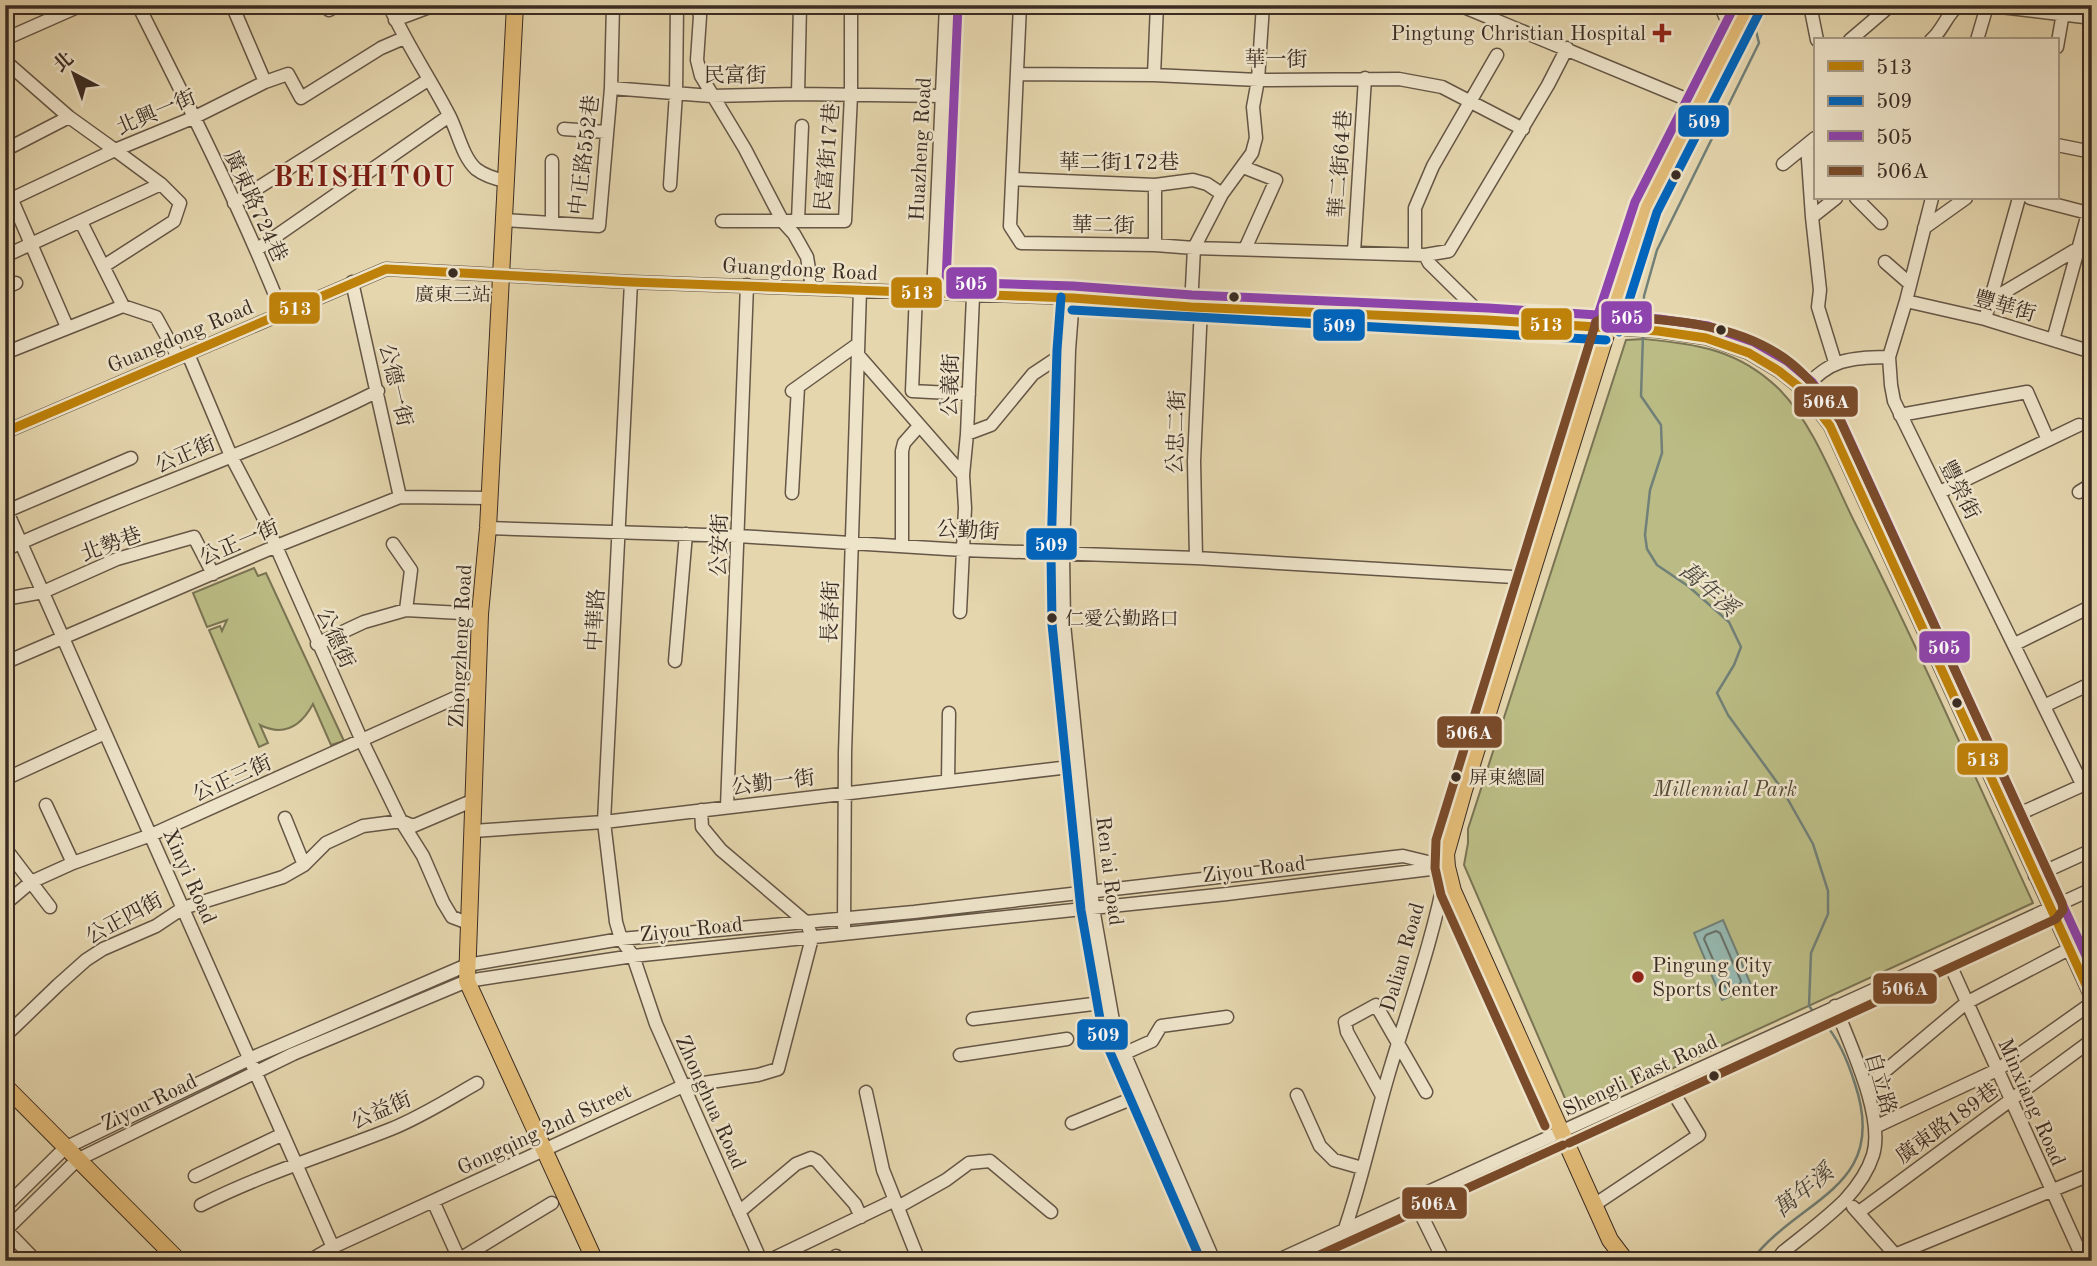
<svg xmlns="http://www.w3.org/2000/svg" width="2097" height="1266" viewBox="0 0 2097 1266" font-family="'Old Standard TT','Noto Serif TC',serif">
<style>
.green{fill:#bbbc85;stroke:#7a7454;stroke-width:2}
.water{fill:#96b8b0;stroke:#718078;stroke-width:2}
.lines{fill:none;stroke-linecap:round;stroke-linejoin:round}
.shore{stroke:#68726a;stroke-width:2}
.stream{stroke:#718078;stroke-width:2.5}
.minor-casing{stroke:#655646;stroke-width:15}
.major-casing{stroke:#3a2c23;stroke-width:18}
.minor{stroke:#eee4ca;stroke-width:12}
.major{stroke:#e2bb77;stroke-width:16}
.bus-1-casing{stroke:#eee4ca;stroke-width:14}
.bus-2-casing{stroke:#eee4ca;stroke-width:14}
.bus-3-casing{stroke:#eee4ca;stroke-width:14}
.bus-4-casing{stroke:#eee4ca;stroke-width:14}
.bus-1{stroke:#be810a;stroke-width:9}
.bus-2{stroke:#0065bd;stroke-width:9}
.bus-3{stroke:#8e44ad;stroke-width:9}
.bus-4{stroke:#7a4b2a;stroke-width:9}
.poi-dot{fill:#8f2418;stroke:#eee4ca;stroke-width:2.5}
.bus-dot{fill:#3a2c23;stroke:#eee4ca;stroke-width:2.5}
.labels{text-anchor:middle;stroke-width:5;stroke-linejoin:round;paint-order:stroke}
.bus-label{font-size:19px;fill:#3a2c23;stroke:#eee4ca;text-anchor:start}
.poi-label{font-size:21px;fill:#3a2c23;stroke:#eee4ca;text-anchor:end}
.street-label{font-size:21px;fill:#3a2c23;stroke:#eee4ca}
.park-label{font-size:21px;font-style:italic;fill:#544937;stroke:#eee4ca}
.water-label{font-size:23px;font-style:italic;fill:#4c483f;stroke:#eee4ca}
.district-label{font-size:28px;font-weight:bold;letter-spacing:2px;fill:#7a1f14;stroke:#eee4ca}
.line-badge{stroke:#eee4ca;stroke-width:2.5}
.badge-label{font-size:19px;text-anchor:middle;font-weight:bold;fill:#fff}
</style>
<rect width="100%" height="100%" fill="#e5d6ae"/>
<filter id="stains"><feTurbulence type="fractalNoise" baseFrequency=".00286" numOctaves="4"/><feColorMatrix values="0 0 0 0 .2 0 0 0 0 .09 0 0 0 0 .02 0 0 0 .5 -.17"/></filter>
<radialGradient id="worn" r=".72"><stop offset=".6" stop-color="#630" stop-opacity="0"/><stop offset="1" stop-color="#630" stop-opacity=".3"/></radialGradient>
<path class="green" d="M1644,339C1699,345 1738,349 1780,390C1812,423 1833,478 1853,519C1917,645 1974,775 2033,903L1586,1108L1567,1103L1464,865L1468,843V829L1626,340Z
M254,568L258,576L266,573L344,741L331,745L313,704C301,726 284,737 260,725L268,743L259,747L209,630L220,626L222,631L227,620L207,627L193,593Z"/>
<path class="water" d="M1723,920L1752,987L1722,1000L1694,933Z"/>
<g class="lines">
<path class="shore" d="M1716,931L1720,933L1741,981L1740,984L1729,989L1725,987L1704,939L1706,935Z"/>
<path class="stream" d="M1643,325L1644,296L1657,250L1759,43L1752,15
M1643,335L1641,396L1661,425L1662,453L1650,490L1645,535L1647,549L1657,565L1688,586L1729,622L1741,647L1734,665L1717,693L1728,715L1782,789L1813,844L1828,891V914L1811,953L1809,1006L1813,1011
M1751,1261C1799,1197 1890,1189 1855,1084C1847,1059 1838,1037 1820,1018"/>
<defs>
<path id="minor" d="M138,5C189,106 240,207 282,312
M389,5C406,44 430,78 449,115C458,132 462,156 476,169C485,176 496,179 506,181
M697,5L700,16L697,60L701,76L745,149L783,222L794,234L807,257L812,287
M1020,5L1010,226L1021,243L1155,245L1194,248L1425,255L1449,251L1548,85L1567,48
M1459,5L1698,104
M1720,5L1734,36
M1810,5L1817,40
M1984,5L2092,18
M329,10L338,5
M395,20L435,5
M5,39L82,5
M1850,40L1891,5
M1931,40C1943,31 1947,12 1960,5
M1977,40L1987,6
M2057,47L2063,13
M5,61L69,117L115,150L195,117L265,82L232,5
M1018,74L1154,75L1258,80L1399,79L1442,87L1523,129
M1154,75L1157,5
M265,82L288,74L301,98L381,48L404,38
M611,88L711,96L798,94L942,96
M798,94L800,5
M564,129L606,132
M1807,145L1812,217L1820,290L1818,307L1835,362
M2057,145L2092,152
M5,150L69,117
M1783,164L1815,138
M1243,167L1276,180L1245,249
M1013,179L1155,185L1193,180L1207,184L1222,194
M5,184L67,327
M670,185L676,93L677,5
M1856,198L1881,223
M1932,198L1906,301L1889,357L1891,385L1894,401L2083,786
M2030,198L2088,213
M5,202L115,150L161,184L180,203L174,221L104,266
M234,203L428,80
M1812,217L1836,198
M504,220L599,226L611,88L613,5
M798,220L802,126
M722,221H845L851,95V5
M81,222L123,306
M552,223V161
M1924,228L1966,198
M1155,245V185
M256,250L449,116
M1354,252L1365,78
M1415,254V208L1433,166L1497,55
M1425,255L1429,263L1487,320
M5,256L161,184
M1885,262L1909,283
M352,282L400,497
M631,282L604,822L616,922L621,939L633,956L656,1024L761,1261
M5,288L16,283
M916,293L912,391L969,394
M933,294L946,5
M1073,298L1069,350L1063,554L1064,624L1093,908L1115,1032L1214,1261
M1991,300L2077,249L2092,253
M1906,301L1985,319L2092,352
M1191,307L1194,248L1222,194L1252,153L1256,138L1253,107L1258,80L1263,5
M1985,319L2019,198
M2053,340L2092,199
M5,353L123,306L156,317L178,357
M188,354L231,456L263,517L362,741L401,821L423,856L443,902L452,917L468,923
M858,355L963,475
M1803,390C1830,358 1850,358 1889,357
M792,391L858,344
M1900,415L2027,392L2048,440
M5,432L386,269L631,282L1073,298L1191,307L1487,320L1658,331L1706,338L1749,353L1779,371L1803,390L1830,426L2092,999
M967,434L991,425L1033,374L1069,350
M1940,492L2079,425
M2079,492L2092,484
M792,493L798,387
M5,507L339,1261
M7,511L131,458
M488,528L738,536L963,550L1196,558L1530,578
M393,544L411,570L406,610
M902,546V451L904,443L919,426
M5,550C128,493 258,452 378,391
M1196,558L1194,461L1201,307
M5,599L43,592L117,559L194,537L213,574
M960,612L965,508L963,475L967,434L973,296
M317,644L364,622L406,610L480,614
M2015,644L2092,606
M11,660L274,547L400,497L490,498
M675,661L686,534
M2044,706L2092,683
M5,779L105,733
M948,781L949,713
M46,805L73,863
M727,807L747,285
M285,818L304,865
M2010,818L2092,781
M473,831L604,822L1078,766
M5,848L50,907
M2035,876L2092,850
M5,904L31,882L73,863L151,835L477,688
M844,927L845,753L860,290
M1947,958L2084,1261
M973,1019L1109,1002
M5,1036L58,985L86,960L103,949L156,926L183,908L283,877L304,865L326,843L363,826L401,821L413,826L474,800
M1123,1054L1152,1041L1161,1026L1227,1017
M960,1055L1067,1039
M1866,1087L1966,1003L2069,949
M866,1092L883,1170L919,1261
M1297,1095L1320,1146L1334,1160L1362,1168
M1382,1096L1347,1032L1345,1022L1376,1005L1426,1092
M1072,1123L1141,1095
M1875,1127L1997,1070L2092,1003
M195,1176L283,1134
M1413,1198L1444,1261
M433,1201L460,1261
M201,1205C262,1174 328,1154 391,1129C421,1117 449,1099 477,1083
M1594,1205L1699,1135L1668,1084
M5,1207L65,1148L249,1059L467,965L621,939L914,912L1403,856L1440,865
M898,1207L946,1180L969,1163L990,1161L1051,1212
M1853,1207L1899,1259
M739,1212L796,1164L811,1158L817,1161L855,1204L861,1217
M1859,1212L2092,1040
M6,1230L36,1261
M5,1231L77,1160L293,1054L467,981L633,956L1227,894L1447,867
M1897,1254L2092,1174
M836,1256L840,1261
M460,1259L552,1203
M309,1261L333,1247L683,1086L758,1075L778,1069L812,938L807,923L721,850L702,827L701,810
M768,1261L895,1200
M1276,1261C1549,1138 1821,1015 2092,889
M1333,1261C1357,1202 1370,1138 1388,1076C1408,1008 1433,941 1446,870
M1776,1261L1783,1252C1804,1235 1826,1219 1845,1200C1856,1188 1868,1171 1873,1155C1885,1116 1849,1043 1835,1006"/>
<path id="major" d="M515,5L488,528L480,614L467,981L595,1261
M5,1086L179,1261
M1626,1261L1610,1240L1453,891L1447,867L1446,854L1464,790L1642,219L1749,5"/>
</defs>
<use href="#minor" class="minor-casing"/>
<use href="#major" class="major-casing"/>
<use href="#minor" class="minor"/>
<use href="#major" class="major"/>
<defs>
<path id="bus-1" d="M5,432L386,269L631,282L1073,298L1191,307L1487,320L1658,331L1706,338L1749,353L1779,371L1803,390L1830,426L2092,998"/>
<path id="bus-2" d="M1061,297L1057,350L1051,554L1052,624L1081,910L1103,1036L1201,1261
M1072,310L1606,340
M1619,332L1657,212L1760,11"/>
<path id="bus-3" d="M958,6L946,282L1073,286L1192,295L1488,308L1659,319L1708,326L1754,342L1787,361L1812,382L1841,421L2092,969
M1595,324L1635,202L1735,5"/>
<path id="bus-4" d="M1545,1126L1441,895L1435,868L1436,840L1596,322L1607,316C1669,319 1740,323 1791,363C1811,379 1825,400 1840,420L2062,903L2063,910L2056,919L1569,1143
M1306,1261L1563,1145"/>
</defs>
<use href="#bus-1" class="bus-1-casing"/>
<use href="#bus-2" class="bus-2-casing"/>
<use href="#bus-3" class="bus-3-casing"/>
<use href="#bus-4" class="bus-4-casing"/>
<use href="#bus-1" class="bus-1"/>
<use href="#bus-2" class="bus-2"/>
<use href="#bus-3" class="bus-3"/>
<use href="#bus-4" class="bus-4"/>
</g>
<g class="poi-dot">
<path d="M1658.5 22.5h7v7h7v7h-7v7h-7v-7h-7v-7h7z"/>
<circle cx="1638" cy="977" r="7"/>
</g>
<g class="bus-dot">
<circle cx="1676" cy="175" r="6"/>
<circle cx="453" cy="273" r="6"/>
<circle cx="1234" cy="297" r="6"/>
<circle cx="1721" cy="330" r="6"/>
<circle cx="1052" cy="618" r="6"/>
<circle cx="1957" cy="703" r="6"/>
<circle cx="1456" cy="777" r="6"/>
<circle cx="1714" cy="1076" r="6"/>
</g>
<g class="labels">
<g class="bus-label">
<text x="453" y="301" text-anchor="middle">廣東三站</text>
<text x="1065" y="625">仁愛公勤路口</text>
<text x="1469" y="784">屏東總圖</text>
</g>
<g class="poi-label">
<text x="1646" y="40">Pingtung Christian Hospital</text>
<text x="1652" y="972" text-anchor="start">Pingung City<tspan x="1652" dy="24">Sports Center</tspan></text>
</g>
<g class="street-label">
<text x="1276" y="66">華一街</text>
<text x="735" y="82">民富街</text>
<text transform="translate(156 112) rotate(-23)" y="7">北興一街</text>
<text transform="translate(920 149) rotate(-87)" y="7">Huazheng Road</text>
<text transform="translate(584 155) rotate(-83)" y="7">中正路552巷</text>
<text transform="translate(827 157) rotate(-85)" y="7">民富街17巷</text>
<text x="1119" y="169">華二街172巷</text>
<text transform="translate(1340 164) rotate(-86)" y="7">華二街64巷</text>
<text transform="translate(256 206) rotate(65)" y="7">廣東路724巷</text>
<text transform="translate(1103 225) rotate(1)" y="7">華二街</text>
<text transform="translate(800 269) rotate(3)" y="7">Guangdong Road</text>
<text transform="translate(2005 306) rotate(16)" y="7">豐華街</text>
<text transform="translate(180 336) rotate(-23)" y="7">Guangdong Road</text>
<text transform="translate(396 385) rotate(77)" y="7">公德一街</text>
<text transform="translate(950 385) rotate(-88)" y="7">公義街</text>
<text transform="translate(1176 432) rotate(-88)" y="7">公忠二街</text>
<text transform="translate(185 454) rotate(-23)" y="7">公正街</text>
<text transform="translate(1960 490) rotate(63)" y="7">豐榮街</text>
<text transform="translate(968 530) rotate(3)" y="7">公勤街</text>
<text transform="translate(239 542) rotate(-23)" y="7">公正一街</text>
<text transform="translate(111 544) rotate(-20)" y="7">北勢巷</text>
<text transform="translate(719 545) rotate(-88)" y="7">公安街</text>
<text transform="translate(830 612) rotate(-88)" y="7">長春街</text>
<text transform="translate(595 620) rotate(-87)" y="7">中華路</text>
<text transform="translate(336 638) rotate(66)" y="7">公德街</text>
<text transform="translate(460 646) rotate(-87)" y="7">Zhongzheng Road</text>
<text transform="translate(232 778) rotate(-24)" y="7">公正三街</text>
<text transform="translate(773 782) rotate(-7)" y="7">公勤一街</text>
<text transform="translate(1254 869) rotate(-7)" y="7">Ziyou Road</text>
<text transform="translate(1110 871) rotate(83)" y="7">Ren'ai Road</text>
<text transform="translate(190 876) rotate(66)" y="7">Xinyi Road</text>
<text transform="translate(124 918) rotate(-28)" y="7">公正四街</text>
<text transform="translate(691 929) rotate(-6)" y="7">Ziyou Road</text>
<text transform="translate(1402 957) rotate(-74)" y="7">Dalian Road</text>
<text transform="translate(1640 1075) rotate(-25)" y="7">Shengli East Road</text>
<text transform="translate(1881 1083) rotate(74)" y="7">自立路</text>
<text transform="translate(149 1102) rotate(-26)" y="7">Ziyou Road</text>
<text transform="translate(711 1102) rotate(66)" y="7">Zhonghua Road</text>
<text transform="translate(2032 1102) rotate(66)" y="7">Minxiang Road</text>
<text transform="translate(381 1110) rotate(-23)" y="7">公益街</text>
<text transform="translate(1947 1123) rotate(-36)" y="7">廣東路189巷</text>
<text transform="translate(544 1129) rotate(-25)" y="7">Gongqing 2nd Street</text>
</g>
<g class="park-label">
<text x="1725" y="796">Millennial Park</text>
</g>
<g class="water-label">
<text transform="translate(1709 589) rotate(41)" y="8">萬年溪</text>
<text transform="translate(1803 1190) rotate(-39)" y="8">萬年溪</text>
</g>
<g class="district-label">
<text x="365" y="186">BEISHITOU</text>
</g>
</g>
<g class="line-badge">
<rect x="1677" y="104" width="53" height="34" rx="7" fill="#0065bd"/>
<rect x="945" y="266" width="53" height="34" rx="7" fill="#8e44ad"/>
<rect x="890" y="276" width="53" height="33" rx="7" fill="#be810a"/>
<rect x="268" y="291" width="53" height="34" rx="7" fill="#be810a"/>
<rect x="1600" y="300" width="53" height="34" rx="7" fill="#8e44ad"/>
<rect x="1520" y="307" width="53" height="34" rx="7" fill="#be810a"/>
<rect x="1312" y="308" width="54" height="34" rx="7" fill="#0065bd"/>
<rect x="1793" y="385" width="66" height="33" rx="7" fill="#7a4b2a"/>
<rect x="1025" y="527" width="53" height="34" rx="7" fill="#0065bd"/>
<rect x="1918" y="630" width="53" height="34" rx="7" fill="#8e44ad"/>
<rect x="1436" y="715" width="67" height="34" rx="7" fill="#7a4b2a"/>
<rect x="1956" y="742" width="53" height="34" rx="7" fill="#be810a"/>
<rect x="1872" y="972" width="66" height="33" rx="7" fill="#7a4b2a"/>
<rect x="1076" y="1018" width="53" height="33" rx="7" fill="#0065bd"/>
<rect x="1401" y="1186" width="67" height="34" rx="7" fill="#7a4b2a"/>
</g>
<g class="badge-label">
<text x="1704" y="128">509</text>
<text x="971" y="290">505</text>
<text x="917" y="299">513</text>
<text x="295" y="315">513</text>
<text x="1627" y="324">505</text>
<text x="1546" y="331">513</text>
<text x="1339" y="332">509</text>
<text x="1826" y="408">506A</text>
<text x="1051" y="551">509</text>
<text x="1944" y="654">505</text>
<text x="1469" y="739">506A</text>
<text x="1983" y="766">513</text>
<text x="1905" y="995">506A</text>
<text x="1103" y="1041">509</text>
<text x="1434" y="1210">506A</text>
</g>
<rect width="2097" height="1266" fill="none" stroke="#e5d6ae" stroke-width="28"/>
<rect x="7" y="7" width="2083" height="1252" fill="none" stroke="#3a2c23" stroke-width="3.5"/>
<rect x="14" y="14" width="2069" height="1238" fill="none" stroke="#3a2c23" stroke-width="2"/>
<rect x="1814" y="38" width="245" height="161" fill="#eee4ca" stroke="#a69a87" stroke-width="2"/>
<rect x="1828" y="61" width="35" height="10" fill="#be810a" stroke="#a69a87" stroke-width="2"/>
<text x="1876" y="74" font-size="21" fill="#3a2c23">513</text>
<rect x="1828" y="96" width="35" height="10" fill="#0065bd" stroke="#a69a87" stroke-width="2"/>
<text x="1876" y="108" font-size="21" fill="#3a2c23">509</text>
<rect x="1828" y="131" width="35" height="10" fill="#8e44ad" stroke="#a69a87" stroke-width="2"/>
<text x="1876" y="144" font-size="21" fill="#3a2c23">505</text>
<rect x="1828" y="166" width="35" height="10" fill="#7a4b2a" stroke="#a69a87" stroke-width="2"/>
<text x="1876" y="178" font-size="21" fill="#3a2c23">506A</text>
<g transform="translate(74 74) rotate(319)" stroke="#eee4ca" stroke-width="5" paint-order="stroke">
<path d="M0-5L12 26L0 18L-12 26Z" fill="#3a2c23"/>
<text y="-10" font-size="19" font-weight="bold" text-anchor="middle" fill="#3a2c23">北</text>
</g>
<rect width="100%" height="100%" filter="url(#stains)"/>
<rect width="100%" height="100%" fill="url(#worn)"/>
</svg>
